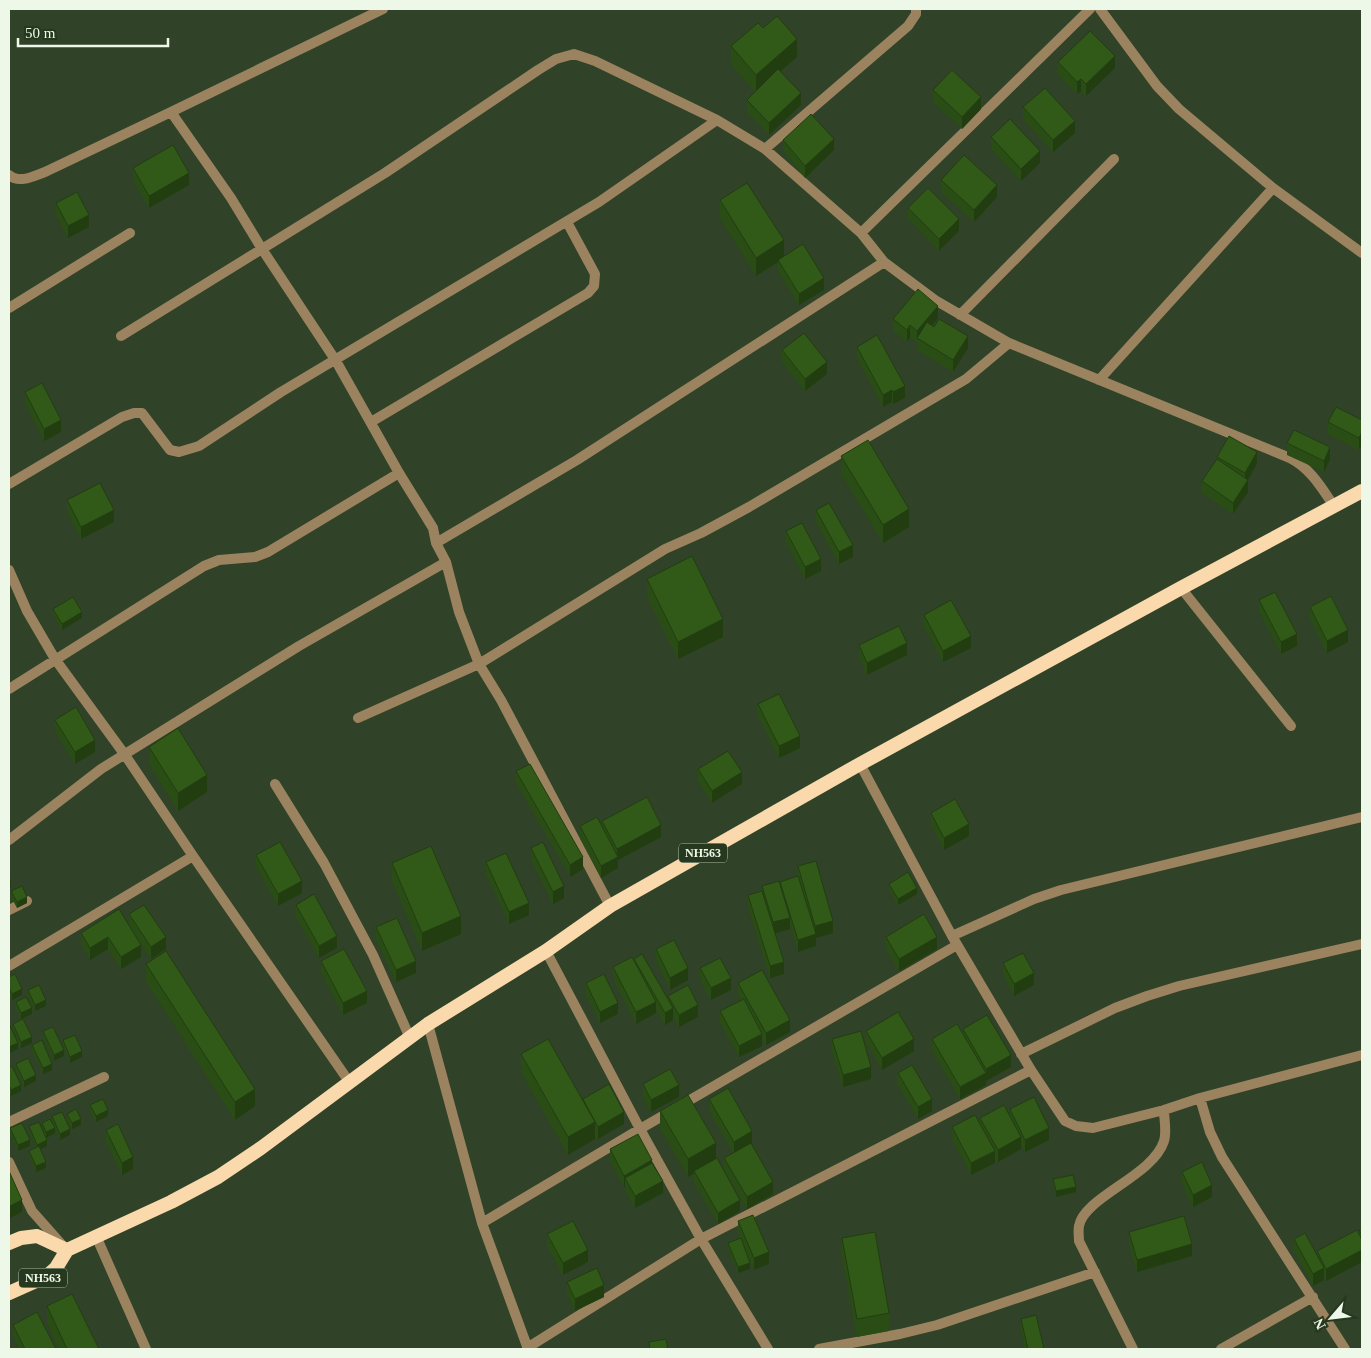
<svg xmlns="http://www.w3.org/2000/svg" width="1371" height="1358" viewBox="0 0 1371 1358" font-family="Georgia,serif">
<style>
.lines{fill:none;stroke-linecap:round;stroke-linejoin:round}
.minor{stroke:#9c835f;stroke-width:10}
.trunk{stroke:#fadaac;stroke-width:14}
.wall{fill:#2a4d15}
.shaded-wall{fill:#223e11}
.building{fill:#315918;stroke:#223e11}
.labels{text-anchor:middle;stroke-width:4;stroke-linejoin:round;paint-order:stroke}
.shield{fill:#26381e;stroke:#b1beab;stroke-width:1}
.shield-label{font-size:12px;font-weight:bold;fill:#edf8e8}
</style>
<rect width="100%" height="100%" fill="#304228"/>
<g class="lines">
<path class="minor" d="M1100,9L1157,86L1179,109L1273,188L1362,253
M171,112L383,9
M765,149L908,26L916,14V9
M9,175C19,184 34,176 45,172L171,112L231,198L262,249L336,361L399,473L433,528L436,543L446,562L459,612L479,664L501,700L610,906
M861,233L1090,9
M9,308L130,233
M960,315L1114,159
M121,336L385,173L538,70L556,59L574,54L595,61L717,120L765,149L861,233L884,262L935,300L1009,343L1290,458C1311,469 1321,487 1334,506
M1099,380L1273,188
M371,422L588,293L594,286L595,274L567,222
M9,484L122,417L134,413H142L170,450L179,452L199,446L281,392L599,202L717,120
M436,543L577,460L884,262
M9,570L27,611L55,659L125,755L193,856L350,1083
M1181,588L1291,726
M9,689L204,566L219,560L255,557L268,552L399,473
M358,718L479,664L665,549L701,533L749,507L966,379L1009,343
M860,764L952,936L1031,1070L1065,1121L1076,1126L1093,1128L1164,1110L1200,1098L1362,1055
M275,784L324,863L373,955L410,1038
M9,840L101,769L299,646L446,562
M9,910L27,901
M952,936L1034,899L1061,890L1362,817
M546,951L640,1129L701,1239L768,1349
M9,966L193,856
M428,1024L482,1223L528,1349
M1021,1054L1115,1008L1147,996L1179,986L1362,944
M1200,1098L1210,1132L1222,1157L1345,1349
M9,1122L104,1077
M9,1162L32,1211L63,1246
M482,1223L640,1129L957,945
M96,1236L146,1349
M527,1348L701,1239L1031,1070
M819,1349L900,1334L937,1325L1095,1272
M1133,1349L1079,1241C1079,1237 1078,1231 1079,1226C1084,1197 1153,1176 1164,1141C1167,1132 1164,1119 1164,1110
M1221,1349L1313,1297"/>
<path class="trunk" d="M9,1243L21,1238L37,1236L67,1250
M9,1293L47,1276L56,1268L67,1250L171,1202L218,1177L261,1148L428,1024L546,951L610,906L860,764L1181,588L1362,491"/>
</g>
<path class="wall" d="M763,28L797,57L780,71L801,105L769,135L747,112V100L755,92L731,64V46Z
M1058,62L1115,68L1086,96L1081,91L1077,94L1058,74Z
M933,90L981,109L962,129L933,102Z
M1023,107L1075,133L1053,152L1023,119Z
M991,137L1040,163L1021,181L991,149Z
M783,140L834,150L805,178L783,151Z
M133,168L189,185L149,208L133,180Z
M941,180L997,197L974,222L941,192Z
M720,200L784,256L824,290L799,305L778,271V262L756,276L720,218Z
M56,203L89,227L68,238L56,215Z
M908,208L959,231L939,251L908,219Z
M938,318L932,325L968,348L953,372L917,350V342L910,337L907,342L893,331V319Z
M857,347L905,398L893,404L892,402L883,407L857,359Z
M782,350L827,374L805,391L782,362Z
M25,392L61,432L44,441L25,404Z
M1362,420V444L1359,450L1328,434V422Z
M1287,443L1330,459L1324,472L1287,455Z
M841,456L909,527L883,543L841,474Z
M1217,457L1257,463L1248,480V492L1233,514L1202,493V481L1217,460Z
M67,500L114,522L81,539L67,512Z
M816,510L853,557L839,564L816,522Z
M786,531L821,571L805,579L786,543Z
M647,579L723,637L678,659L647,597Z
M1259,600L1297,646L1281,654L1259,612Z
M1310,607L1348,642L1327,653L1310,619Z
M53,609L82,618L62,630L53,615Z
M924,615L971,648L943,662L924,627Z
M859,645L907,655L867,675L859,657Z
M758,704L800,748L779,758L758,716Z
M55,720L95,752L75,764L55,732Z
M149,747L207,792L178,811L149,764Z
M698,769L742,784L712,803L698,781Z
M516,771L583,869L570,877L516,783Z
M931,813L969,836L944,850L931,825Z
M602,821L661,837L618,860V868L601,878L580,838V826L602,828Z
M531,848L564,898L553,904L531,860Z
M256,855L302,893L278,906L256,867Z
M486,862L529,915L509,924L486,874Z
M392,863L461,934L422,951L392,881Z
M798,866L833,933L816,938V946L798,952L790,923V929L775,934L784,974L770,978L748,907V895L762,891V886L780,887V882L798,876Z
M889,884L917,894L898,905L889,890Z
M11,891L27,903L17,908L11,897Z
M296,905L337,948L319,958L296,917Z
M129,914L166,949L151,959L139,941L141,957L121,969L108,949L90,960L81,944V933L129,925Z
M376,927L416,973L396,982L376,939Z
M886,937L937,949L899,971L886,949Z
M656,949L688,980L670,990L656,961Z
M634,959L668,1000V996L698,1017L679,1027L673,1016V1020L665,1025L656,1009V1013L636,1024L613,979V967L634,961Z
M321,961L367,1003L343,1015L321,973Z
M1003,963L1034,985L1014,996L1003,975Z
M146,964L255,1106L235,1120L146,982Z
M700,968L731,990L711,1000L700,980Z
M9,977L22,995L12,1000L9,994Z
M586,983L618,1014L600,1023L586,995Z
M738,983L790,1032L766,1045L762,1037V1046L739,1057L720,1023V1011L741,1000L738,995Z
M28,990L46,1006L35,1011L28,996Z
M16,1002L32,1014L21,1019L16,1008Z
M13,1024L32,1043L21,1048L13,1030Z
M963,1029L1011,1067L986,1081V1079V1085L960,1099L932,1051V1039L963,1034Z
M43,1031L64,1056L54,1061L43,1037Z
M866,1031L914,1051L882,1070L866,1042Z
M832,1039L871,1079L843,1087L832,1051Z
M63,1040L82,1057L70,1063L63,1046Z
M32,1045L52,1070L43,1074L32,1051Z
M521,1054L583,1099L624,1124L598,1139L595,1135V1139L568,1155L521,1072Z
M16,1064L36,1081L24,1087L16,1070Z
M9,1068L21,1091L11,1096L9,1091Z
M898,1073L932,1111L918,1119L898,1085Z
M643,1084L679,1097L651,1112L643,1096Z
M709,1099L752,1143H751L773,1194L747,1209L724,1170V1158L733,1153L709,1111Z
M90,1105L108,1116L96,1122L90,1111Z
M1010,1109L1049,1140L1025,1152L1021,1144V1149L998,1162L995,1156V1163L971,1175L952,1139V1127L980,1123V1118L1010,1116Z
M660,1111L716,1159L740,1211L718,1224L694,1183V1173L688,1177L660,1129Z
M67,1114L81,1125L72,1129L67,1120Z
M52,1116L70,1135L60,1140L55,1128V1133L46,1138L47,1146L40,1149L46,1168L36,1172L29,1157V1151L36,1148L29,1132V1126L42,1128V1123L52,1122Z
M10,1128L30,1146L18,1151L10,1134Z
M106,1130L133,1169L122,1175L106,1142Z
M610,1149L652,1163L663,1193L635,1208L625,1190V1187H624L610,1161Z
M9,1171L22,1212L10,1218L9,1216Z
M1182,1172L1212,1197L1193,1207L1182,1184Z
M1053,1179L1076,1192L1056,1197L1053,1185Z
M738,1221L769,1264L754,1270L744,1247L750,1269L738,1273L728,1249V1243L740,1238L738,1233Z
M1362,1229V1262L1326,1281L1324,1276V1280L1313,1286L1294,1251V1239L1317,1255V1251L1359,1235V1230Z
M1129,1232L1192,1256L1137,1272L1129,1244Z
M547,1234L588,1262L563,1275L547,1246Z
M842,1238L889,1313V1331L857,1337L842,1256Z
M567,1282L604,1297L575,1311L567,1294Z
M47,1306L99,1349H59L47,1323Z
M1021,1319L1044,1349H1025L1021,1331Z
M13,1325L56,1349H19L13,1336Z"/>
<path class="shaded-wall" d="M797,39V57L756,92V75Z
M1115,56V68L1086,96V84Z
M1081,79V91L1077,94V82Z
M801,93V105L769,135V123Z
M981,97V109L962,129V117Z
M1075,121V133L1053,152V140Z
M834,139V150L805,178V166Z
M1040,151V163L1021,181V169Z
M189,173V185L149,208V196Z
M997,185V197L974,222V210Z
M89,215V227L68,238V226Z
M959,219V231L939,251V239Z
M784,240V258L778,260V262L756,276V258Z
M9,262H10V273L9,274Z
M824,278V290L799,305V294Z
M938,306V318L920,340L917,338V331Z
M910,325V337L907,342V330Z
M968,336V348L953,372V360Z
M827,362V374L805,391V379Z
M905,386V398L893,404V392Z
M892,390V402L883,407V395Z
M61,420V432L44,441V429Z
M1362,432V444L1359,450V438Z
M1330,447V459L1324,472V461Z
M1257,452V463L1248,480V492L1233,514V503L1245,484V473Z
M909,509V527L883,543V525Z
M114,510V522L81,539V527Z
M853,545V557L839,564V552Z
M821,559V571L805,579V567Z
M82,612V618L62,630V624Z
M723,619V637L678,659V642Z
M1348,630V642L1327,653V641Z
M1297,634V646L1281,654V642Z
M971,636V648L943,662V651Z
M907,643V655L867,675V663Z
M800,736V748L779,758V746Z
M95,740V752L75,764V752Z
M742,772V784L712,803V791Z
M207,775V792L178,811V793Z
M969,824V836L944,850V838Z
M661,825V837L618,860V868L601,878V866L617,857V849Z
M583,857V869L570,877V865Z
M302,881V893L278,906V894Z
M11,882V888L9,889V883Z
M564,886V898L553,904V892Z
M917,888V894L898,905V899Z
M27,897V903L17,908V902Z
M529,903V915L509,924V912Z
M461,916V934L422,951V933Z
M790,918V929L773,934V922Z
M833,921V933L816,938V946L798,952V940L815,935V926Z
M337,936V948L319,958V946Z
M108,937V949L90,960V948Z
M166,937V949L151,959V947Z
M937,937V949L899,971V959Z
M141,945V957L121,969V957Z
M416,961V973L396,982V970Z
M784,962V974L770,978V966Z
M688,968V980L670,990V978Z
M1034,973V985L1014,996V984Z
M731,978V990L711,1000V988Z
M22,989V995L12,1000V994Z
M367,991V1003L343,1015V1003Z
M46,1000V1006L35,1011V1005Z
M656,1002V1013L636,1024V1012Z
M618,1003V1014L600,1023V1012Z
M698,1005V1017L679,1027V1015Z
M32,1008V1014L21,1019V1013Z
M673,1008V1020L665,1025V1013Z
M790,1020V1032L766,1045V1033Z
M762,1034V1046L739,1057V1046Z
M32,1037V1043L21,1048V1042Z
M914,1039V1051L882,1070V1058Z
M18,1043V1049L9,1053V1047Z
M64,1050V1056L54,1061V1055Z
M82,1051V1057L70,1063V1057Z
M1011,1055V1067L986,1081V1069Z
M52,1064V1070L43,1074V1068Z
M871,1067V1079L843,1087V1075Z
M986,1073V1085L960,1099V1087Z
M36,1075V1081L24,1087V1081Z
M21,1085V1091L11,1096V1090Z
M679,1085V1097L651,1112V1100Z
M255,1089V1106L235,1120V1102Z
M932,1099V1111L918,1119V1107Z
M108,1110V1116L96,1122V1116Z
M624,1112V1124L598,1139V1127Z
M81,1119V1125L72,1129V1123Z
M595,1122V1139L568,1155V1137Z
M55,1128V1133L46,1138V1132Z
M1049,1128V1140L1025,1152V1140Z
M70,1129V1135L60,1140V1134Z
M752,1131V1143L734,1154V1142Z
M1021,1137V1149L998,1162V1150Z
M30,1140V1146L18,1151V1145Z
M47,1140V1146L37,1151V1145Z
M716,1143V1160L694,1171V1173L688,1177V1159Z
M995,1151V1163L971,1175V1163Z
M133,1157V1169L122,1175V1163Z
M652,1160V1172L625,1178V1187H624V1176Z
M46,1162V1168L36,1172V1166Z
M663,1181V1193L635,1208V1196Z
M773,1182V1194L747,1209V1197Z
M1212,1185V1197L1193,1207V1195Z
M1076,1187V1192L1056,1197V1191Z
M22,1200V1212L10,1218V1206Z
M740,1200V1211L718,1224V1213Z
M1192,1244V1256L1137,1272V1260Z
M588,1250V1262L563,1275V1263Z
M1362,1250V1262L1326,1281V1269Z
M769,1252V1264L754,1270V1258Z
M750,1263V1269L738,1273V1267Z
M1324,1268V1280L1313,1286V1274Z
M604,1285V1297L575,1311V1299Z"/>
<path class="building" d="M777,16L797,39L756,75L731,46L758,23L763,28Z
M1090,31L1115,56L1086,84L1081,79L1077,82L1058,62Z
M778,69L801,93L769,123L747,100Z
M952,70L981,97L962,117L933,90Z
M1045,88L1075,121L1053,140L1023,107Z
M811,114L834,139L805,166L783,140Z
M1010,119L1040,151L1021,169L991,137Z
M173,145L189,173L149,196L133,168Z
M964,155L997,185L974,210L941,180Z
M747,183L784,240L756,258L720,200Z
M928,188L959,219L939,239L908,208Z
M77,192L89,215L68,226L56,203Z
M803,244L824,278L799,294L778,260Z
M918,289L938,306L917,331L910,325L907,330L893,319Z
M939,319L968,336L953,360L917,338L927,322L934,327Z
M804,333L827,362L805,379L782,350Z
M877,335L905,386L893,392L892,390L883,395L857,347Z
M42,383L61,420L44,429L25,392Z
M1336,407L1362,420V432L1359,438L1328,422Z
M1294,430L1330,447L1324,461L1287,443Z
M1229,436L1257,452L1245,473L1217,457Z
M868,440L909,509L883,525L841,456Z
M1217,459L1248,480L1233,503L1202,481Z
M100,483L114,510L81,527L67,500Z
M829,503L853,545L839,552L816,510Z
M802,523L821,559L805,567L786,531Z
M692,556L723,619L678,642L647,579Z
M1275,592L1297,634L1281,642L1259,600Z
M1331,596L1348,630L1327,641L1310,607Z
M73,597L82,612L62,624L53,609Z
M951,600L971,636L943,651L924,615Z
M899,626L907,643L867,663L859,645Z
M779,694L800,736L779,746L758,704Z
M76,707L95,740L75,752L55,720Z
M178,728L207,775L178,793L149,747Z
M728,751L742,772L712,791L698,769Z
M530,764L583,857L570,865L516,771Z
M647,797L661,825L617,849L602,821Z
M955,799L969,824L944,838L931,813Z
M597,817L618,857L601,866L580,826Z
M280,842L302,881L278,894L256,855Z
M543,842L564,886L553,892L531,848Z
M431,846L461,916L422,933L392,863Z
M506,853L529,903L509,912L486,862Z
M816,861L833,921L815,926L798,866Z
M908,872L917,888L898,899L889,884Z
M798,876L816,934L798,940L780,882Z
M9,877L11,882L9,883Z
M779,881L790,918L773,922L762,886Z
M22,886L27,897L17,902L11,891Z
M762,891L784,962L770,966L748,895Z
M314,894L337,936L319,946L296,905Z
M144,905L166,937L151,947L129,914Z
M119,909L141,945L121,957L108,937L90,948L81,933Z
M924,914L937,937L899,959L886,937Z
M397,918L416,961L396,970L376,927Z
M674,940L688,968L670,978L656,949Z
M344,949L367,991L343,1003L321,961Z
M166,951L255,1089L235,1102L146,964Z
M1023,953L1034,973L1014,984L1003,963Z
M642,954L673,1008L665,1013L634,959Z
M632,957L656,1002L636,1012L613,967Z
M720,958L731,978L711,988L700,968Z
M762,970L790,1020L766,1033L738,983Z
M15,974L22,989L12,994L9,988V977Z
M604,974L618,1003L600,1012L586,983Z
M39,985L46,1000L35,1005L28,990Z
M688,985L698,1005L679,1015L668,996Z
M26,997L32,1008L21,1013L16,1002Z
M744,999L762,1034L739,1046L720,1011Z
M898,1012L914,1039L882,1058L866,1031Z
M987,1015L1011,1055L986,1069L963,1029Z
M23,1019L32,1037L21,1042L13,1024Z
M9,1024L18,1043L9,1047Z
M957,1024L986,1073L960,1087L932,1039Z
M53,1027L64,1050L54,1055L43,1031Z
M861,1031L871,1067L843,1075L832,1039Z
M75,1035L82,1051L70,1057L63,1040Z
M548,1039L595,1122L568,1137L521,1054Z
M42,1040L52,1064L43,1068L32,1045Z
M28,1058L36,1075L24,1081L16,1064Z
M912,1065L932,1099L918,1107L898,1073Z
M12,1066L21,1085L11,1090L9,1085V1068Z
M670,1069L679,1085L651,1100L643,1084Z
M609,1084L624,1112L598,1127L583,1099Z
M728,1088L752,1131L734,1142L709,1099Z
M688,1095L716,1143L688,1159L660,1111Z
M1034,1097L1049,1128L1025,1140L1010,1109Z
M103,1099L108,1110L96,1116L90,1105Z
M1004,1105L1021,1137L998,1150L980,1118Z
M76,1109L81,1119L72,1123L67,1114Z
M62,1112L70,1129L60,1134L52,1116Z
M975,1115L995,1151L971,1163L952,1127Z
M50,1119L55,1128L46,1132L42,1123Z
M39,1122L47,1140L37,1145L29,1126Z
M22,1123L30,1140L18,1145L10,1128Z
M118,1124L133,1157L122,1163L106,1130Z
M638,1134L652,1160L624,1176L610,1149Z
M751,1143L773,1182L747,1197L724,1158Z
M39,1146L46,1162L36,1166L29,1151Z
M717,1158L740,1200L718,1213L694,1171Z
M1202,1162L1212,1185L1193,1195L1182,1172Z
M652,1163L663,1181L635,1196L625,1178Z
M9,1171L22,1200L10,1206L9,1204Z
M1073,1175L1076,1187L1056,1191L1053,1179Z
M753,1215L769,1252L754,1258L738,1221Z
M1184,1216L1192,1244L1137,1260L1129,1232Z
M573,1221L588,1250L563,1263L547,1234Z
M1362,1229V1235L1359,1230Z
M1357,1230L1362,1240V1250L1326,1269L1317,1251Z
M875,1232L889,1313L857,1319L842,1238Z
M1305,1233L1324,1268L1313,1274L1294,1239Z
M741,1238L750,1263L738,1267L728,1243Z
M597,1268L604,1285L575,1299L567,1282Z
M72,1294L99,1349H67L47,1306Z
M37,1312L56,1349H25L13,1325Z
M1036,1315L1044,1349H1028L1021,1319Z
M666,1339L668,1349H650L649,1342Z"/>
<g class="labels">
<g class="shield">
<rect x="679" y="843.5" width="48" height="19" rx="4"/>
<rect x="19" y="1268.5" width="48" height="19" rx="4"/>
</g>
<g class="shield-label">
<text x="703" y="857">NH563</text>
<text x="43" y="1282">NH563</text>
</g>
</g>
<rect width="1371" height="1358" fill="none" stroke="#edf8e8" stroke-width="20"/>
<g transform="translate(1331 1318) rotate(242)" stroke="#26381e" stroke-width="4" paint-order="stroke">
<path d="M0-4L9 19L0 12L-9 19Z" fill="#edf8e8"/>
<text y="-8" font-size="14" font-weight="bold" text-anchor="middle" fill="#edf8e8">N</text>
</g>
<path d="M18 38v8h150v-8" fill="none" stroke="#edf8e8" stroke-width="2.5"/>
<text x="25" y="38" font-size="15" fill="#edf8e8" stroke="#26381e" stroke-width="4" paint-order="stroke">50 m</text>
</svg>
